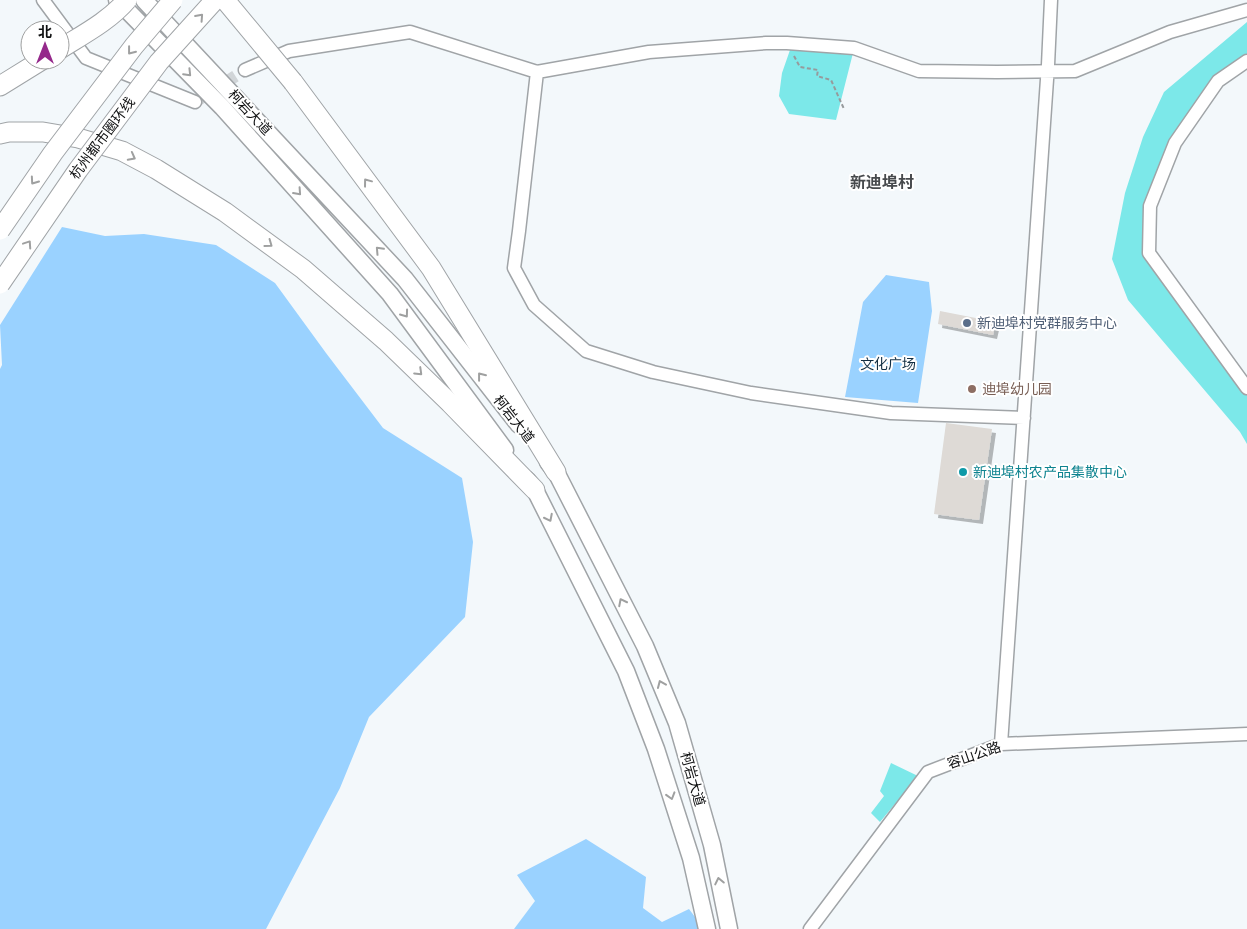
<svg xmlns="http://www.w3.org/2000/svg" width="1247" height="929" viewBox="0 0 1247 929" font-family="'Public Sans','Noto Sans SC',sans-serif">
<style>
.green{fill:#9ad2ff}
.water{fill:#7ce8e9}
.building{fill:#dedad6;filter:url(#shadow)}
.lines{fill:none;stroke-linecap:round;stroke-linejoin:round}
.minor-tunnel{stroke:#d1d5d8;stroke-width:12;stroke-dasharray:12 6;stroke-linecap:butt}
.minor-casing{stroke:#a0a4a7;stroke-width:15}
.major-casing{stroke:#a0a4a7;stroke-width:19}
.highway-casing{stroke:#a0a4a7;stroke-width:21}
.path{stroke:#969a9c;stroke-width:2;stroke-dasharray:4 2.5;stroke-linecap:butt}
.minor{stroke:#fff;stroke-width:12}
.major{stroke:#fff;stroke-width:16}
.highway{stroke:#fff;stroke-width:19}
.highway-bridge-casing{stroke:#a0a4a7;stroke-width:21;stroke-linecap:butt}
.highway-bridge{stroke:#fff;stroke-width:19}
.oneway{stroke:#9fa0a0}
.service-dot{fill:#5c6f8a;stroke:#fff;stroke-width:2}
.education-dot{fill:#8d6e63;stroke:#fff;stroke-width:2}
.culture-dot{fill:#0f9aa8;stroke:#fff;stroke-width:2}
.labels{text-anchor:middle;stroke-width:4;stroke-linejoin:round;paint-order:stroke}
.street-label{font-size:14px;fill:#101112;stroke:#fff}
.service-label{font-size:14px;fill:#4e5e75;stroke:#fff;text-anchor:start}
.park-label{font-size:14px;fill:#112e43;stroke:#fff}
.education-label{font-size:14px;fill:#785e54;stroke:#fff;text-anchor:start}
.culture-label{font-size:14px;fill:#0d838f;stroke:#fff;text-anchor:start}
.quarter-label{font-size:16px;font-weight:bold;fill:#474a4d;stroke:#fff}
</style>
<defs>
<filter id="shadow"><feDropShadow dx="4" dy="4" stdDeviation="0" flood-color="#0004"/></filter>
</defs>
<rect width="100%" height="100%" fill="#f3f8fb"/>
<path class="green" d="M62,227L105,236L144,234L216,245L275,283L326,353L383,428L462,478L473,542L465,617L369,717L340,788L266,929H0V369L2,365L0,325Z
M886,275L929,282L932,311L918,403L845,397L863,302Z
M586,839L646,877L643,908L662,922L689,909L704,929H514L535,901L517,875Z"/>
<path class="water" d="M1247,22V56L1218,78L1149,204L1146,254L1247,391V444L1240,432L1128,300L1112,259L1125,193L1143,137L1164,92Z
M790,50L853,53L836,120L789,114L779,96L782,73Z
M891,763L918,776L880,822L871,813L884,796L880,791Z"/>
<path class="building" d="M940,311L996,322L993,335L938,324Z
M946,423L992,429L979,520L934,514Z"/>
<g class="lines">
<path class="minor-tunnel" d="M195,102L245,70"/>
<defs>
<path id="minor" d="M43,0L86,58L195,102
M1247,61L1218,81L1175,143L1150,206L1149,253L1247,388
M245,70L289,51L410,32L537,72
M1024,418L891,413L751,393L653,372L586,351L534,305L514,268L519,231L537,72L649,52L766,43H787L854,48L919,71L997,72L1075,71L1170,32L1247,10
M1001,744L1048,65L1051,0
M810,929L928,772L1001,744L1247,734"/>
<path id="major" d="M117,0L222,107L390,294L505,450
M144,0L405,279L519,425
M548,462L556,472L645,646L677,723L712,845L729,929
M527,480L535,490L626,671L656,749L691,858L707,929"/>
<path id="highway" d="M293,82L431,268L556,472
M0,86L42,60
M0,134L9,132H43L78,138L122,151L156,169L225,212L303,269L386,341L450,403L535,490"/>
</defs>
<use href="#minor" class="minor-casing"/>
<use href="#major" class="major-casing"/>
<use href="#highway" class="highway-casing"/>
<path class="path" d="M794,56L800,67L818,70L817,76L831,80L844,109"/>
<use href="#minor" class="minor"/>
<use href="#major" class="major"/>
<use href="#highway" class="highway"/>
<defs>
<path id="highway-bridge" d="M225,0L293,82
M60,49C84,34 109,21 127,0
M0,230L53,153L134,46L173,0
M0,284L78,170L159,62L215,0"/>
</defs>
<use href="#highway-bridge" class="highway-bridge-casing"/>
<use href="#highway-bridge" class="highway-bridge"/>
</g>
<defs><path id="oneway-chevron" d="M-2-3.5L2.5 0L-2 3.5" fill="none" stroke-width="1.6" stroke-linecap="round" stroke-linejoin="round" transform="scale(1.25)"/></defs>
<g class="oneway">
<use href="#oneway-chevron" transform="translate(200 17) rotate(-48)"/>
<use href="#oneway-chevron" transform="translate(131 51) rotate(128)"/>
<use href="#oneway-chevron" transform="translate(188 73) rotate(46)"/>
<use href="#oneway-chevron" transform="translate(132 157) rotate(28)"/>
<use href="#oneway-chevron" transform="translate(34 181) rotate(125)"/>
<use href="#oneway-chevron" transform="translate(367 182) rotate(-127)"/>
<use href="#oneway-chevron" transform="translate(298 192) rotate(48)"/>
<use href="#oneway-chevron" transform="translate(28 244) rotate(-56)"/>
<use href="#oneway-chevron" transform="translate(269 244) rotate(36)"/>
<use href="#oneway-chevron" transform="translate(379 250) rotate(-133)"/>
<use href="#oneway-chevron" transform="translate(405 314) rotate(54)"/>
<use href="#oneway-chevron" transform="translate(419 372) rotate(44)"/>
<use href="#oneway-chevron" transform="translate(481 376) rotate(-128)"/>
<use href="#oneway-chevron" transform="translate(549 518) rotate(63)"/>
<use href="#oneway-chevron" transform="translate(622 602) rotate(-117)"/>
<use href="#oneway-chevron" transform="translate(661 684) rotate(-113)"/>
<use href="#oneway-chevron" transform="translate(671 796) rotate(73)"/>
<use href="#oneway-chevron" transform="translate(719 881) rotate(-102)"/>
</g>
<circle class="service-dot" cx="967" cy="323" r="5"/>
<circle class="education-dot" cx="972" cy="389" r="5"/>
<circle class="culture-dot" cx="963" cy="472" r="5"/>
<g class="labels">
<g class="street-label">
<text transform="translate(250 112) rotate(47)" y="5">柯岩大道</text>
<text transform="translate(102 138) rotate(-53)" y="5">杭州都市圈环线</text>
<text transform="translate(514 419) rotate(52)" y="5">柯岩大道</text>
<text transform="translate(974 755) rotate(-19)" y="5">容山公路</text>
<text transform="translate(693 779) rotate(74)" y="5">柯岩大道</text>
</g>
<g class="service-label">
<text x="977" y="328">新迪埠村党群服务中心</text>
</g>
<g class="park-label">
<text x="888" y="369">文化广场</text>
</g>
<g class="education-label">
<text x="982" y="394">迪埠幼儿园</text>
</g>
<g class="culture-label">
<text x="973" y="477">新迪埠村农产品集散中心</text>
</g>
<g class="quarter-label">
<text x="882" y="188">新迪埠村</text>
</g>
</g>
<g transform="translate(45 45)"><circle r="24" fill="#ffffff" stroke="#9fa0a0"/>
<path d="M0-4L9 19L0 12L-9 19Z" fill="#95298b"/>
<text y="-8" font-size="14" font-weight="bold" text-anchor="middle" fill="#101112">北</text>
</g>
</svg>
